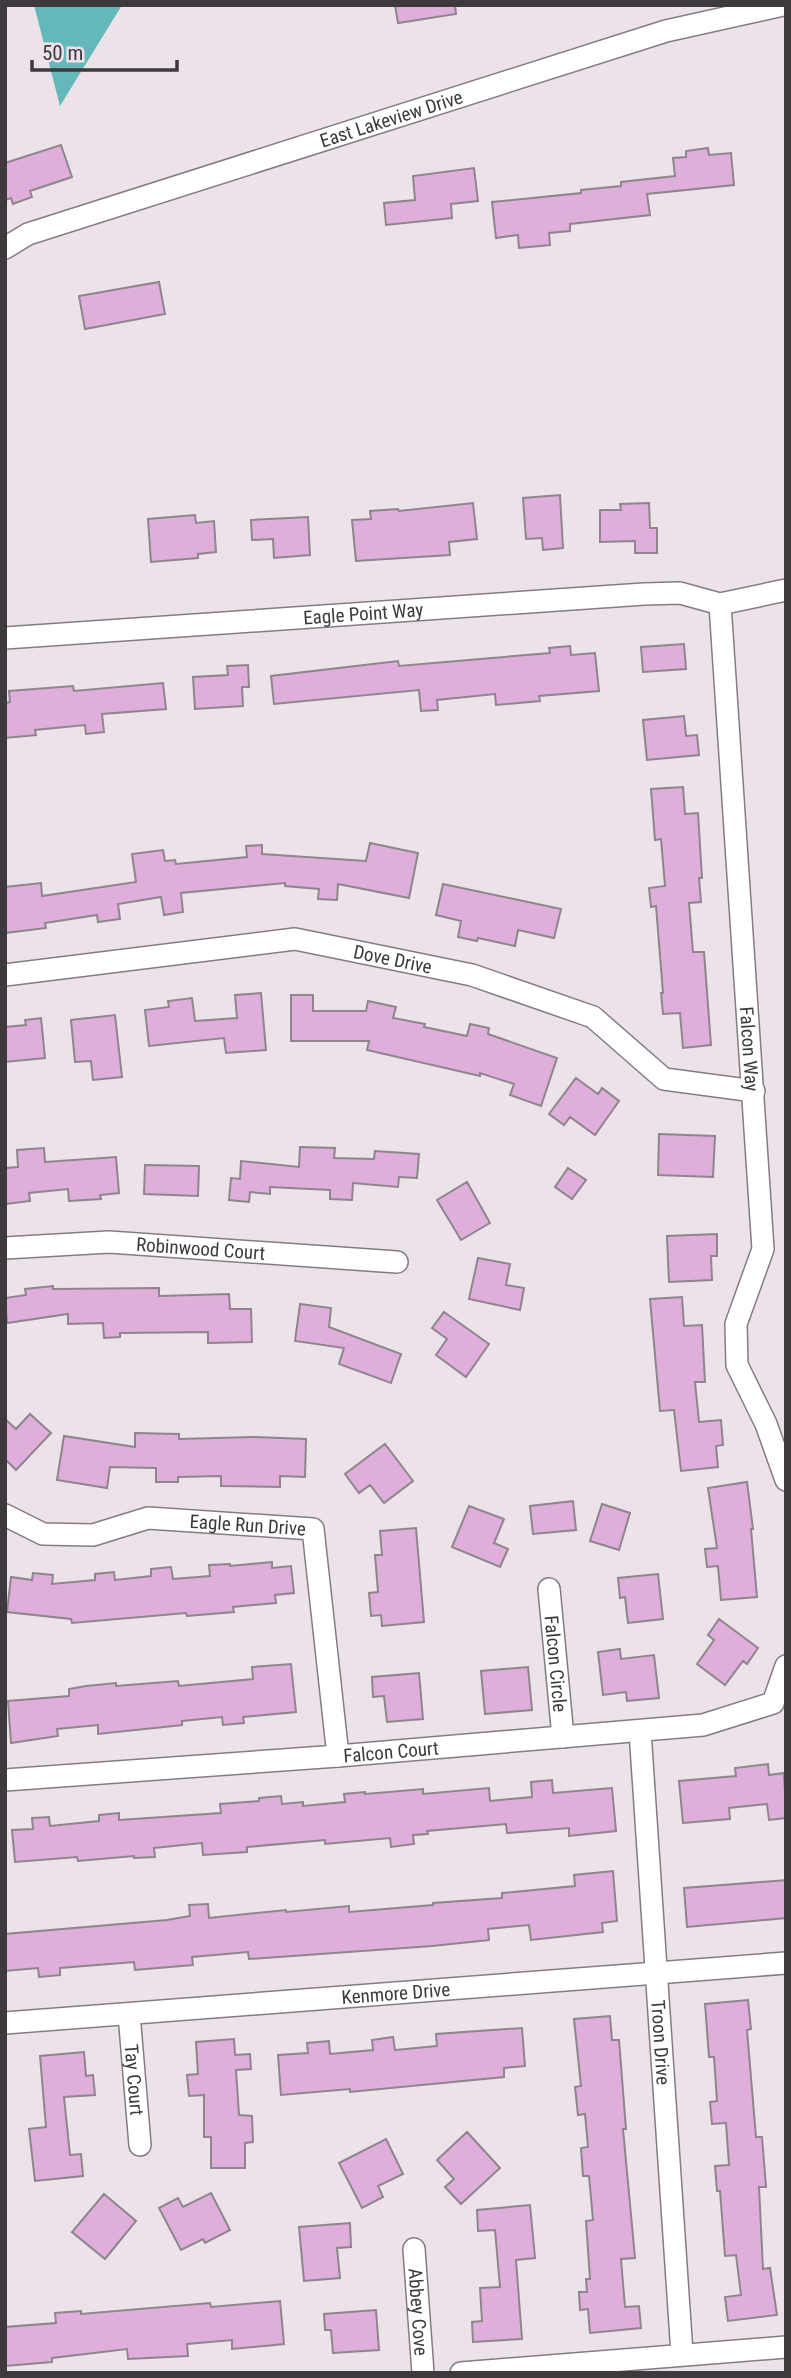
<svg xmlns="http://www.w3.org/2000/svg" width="791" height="2378" viewBox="0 0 791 2378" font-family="'Roboto Condensed',sans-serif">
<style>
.water{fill:#64b8ba}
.building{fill:#dfaeda;stroke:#8e858d;stroke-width:2}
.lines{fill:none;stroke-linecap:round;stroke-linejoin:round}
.minor-casing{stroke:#847c83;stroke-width:24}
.minor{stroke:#fff;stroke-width:21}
.labels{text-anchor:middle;stroke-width:5;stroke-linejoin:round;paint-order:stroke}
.street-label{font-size:19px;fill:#3d393c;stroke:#ece2ea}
</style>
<rect width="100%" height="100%" fill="#ece2ea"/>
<path class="water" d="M34,5H122L60,106Z"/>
<path class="building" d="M395,5H455L456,14L398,23Z
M61,145L72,177L30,191L32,197L13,204L11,198L5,200V163Z
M708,148L709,155L731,153L734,185L647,194L650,215L570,224V231L549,233L550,245L519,248L518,235L496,238L492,202L581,193V190L621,186V182L675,176L673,158L686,157V151Z
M474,168L478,201L451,204L452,218L386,225L384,203L415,200L413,176Z
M159,282L165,314L85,329L79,296Z
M560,495L563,548L543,550L542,538L526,539L523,498Z
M473,503L477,539L449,542L450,555L356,561L352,520L371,519L370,511L398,509L399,511Z
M649,503L650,528H657V553H635V541L600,542V510H621L620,504Z
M195,515L196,523L214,521L216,552L198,554V558L151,562L148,519Z
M308,517L310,555L274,558L273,539L252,540L251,520Z
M684,644L686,669L643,672L641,647Z
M570,646L571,655L595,653L599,691L539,696L540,701L496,705L495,694L437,700L438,710L421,711L419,690L274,704L271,676L398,661L399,666L550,653L549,648Z
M248,665L249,687H242L243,706L195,709L193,677L228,675L227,666Z
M163,683L166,709L102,714L104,732L86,734L85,725L35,730L36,735L5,738V703L10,702L9,691L73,686L74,691Z
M684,716L686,736L697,735L699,755L647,760L643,720Z
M683,787L685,814L698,813L702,878H699L701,902L689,903L693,952H704L711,1045L683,1048L680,1013L663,1014L661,993H663L656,906L651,907L649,888L665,886L661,839L655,840L651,789Z
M370,843L418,853L409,898L338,884L337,900L318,899L319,889L285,886V883L181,893L183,912L164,915L161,897L118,904L120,919L98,922L97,915L45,923L46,928L5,933V887L41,883L42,896L136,882L132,854L163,850L165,861L175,860L176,864L247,857L246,846L262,845V854L366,861Z
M443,884L561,909L554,938L518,930L515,946L478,938L477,941L458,937L461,921L436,915Z
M261,993L266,1050L226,1053L224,1038L149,1046L145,1010L169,1007L168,1001L192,998L195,1021L237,1018L235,995Z
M291,995H313V1011H366L368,1001L396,1007L393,1018L425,1024L424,1027L467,1036L470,1024L489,1028L488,1034L557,1058L541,1106L510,1095L514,1084L480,1073V1076L367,1050L369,1041H291Z
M115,1015L122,1077L93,1080L91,1061L75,1062L71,1020Z
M41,1018L45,1058L5,1062V1027L26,1025L25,1020Z
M576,1078L598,1094L602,1088L619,1101L595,1135L570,1117L564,1125L549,1114Z
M659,1134L715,1136L713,1177L658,1175Z
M300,1147L335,1148L334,1158L374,1159L375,1151L419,1154L417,1178L399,1177L398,1187L353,1183L352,1200L330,1199V1190L270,1187V1194L250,1192L249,1202L229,1200L231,1178L240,1179L241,1161L299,1167Z
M44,1148L45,1162L116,1157L119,1193L100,1195L101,1199L69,1201L68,1189L29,1193L30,1201L5,1204V1168L18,1167L17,1150Z
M145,1165L199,1166L198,1196L144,1194Z
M568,1168L586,1180L572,1199L555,1187Z
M467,1182L490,1223L461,1240L437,1200Z
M717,1234V1256H711L712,1280L669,1282L667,1236Z
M478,1258L510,1264L506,1285L524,1288L520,1310L469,1299Z
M53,1286V1289L159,1288V1296L229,1294L230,1309H251L252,1342L208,1343V1332L120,1333V1337L104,1338L103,1323L68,1324V1314L7,1323L5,1298L26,1295L25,1289Z
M682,1297L684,1326L702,1325L705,1382H695L699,1422L721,1420L723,1445L716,1446L718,1467L681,1471L674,1410L660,1411L650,1299Z
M300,1304L331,1308L329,1327L401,1354L391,1383L339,1364L344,1348L295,1341Z
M444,1312L489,1344L466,1377L436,1355L447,1339L432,1328Z
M30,1414L51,1433L16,1470L5,1459V1419L16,1429Z
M135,1433L179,1434V1439L253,1437L306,1439L305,1477L280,1476V1487L221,1486V1476L178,1477V1482H156V1468L110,1467L107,1488L57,1480L64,1436L135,1447Z
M385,1444L413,1481L384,1503L370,1485L359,1493L345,1474Z
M747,1482L753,1529H751L757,1597L721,1600L718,1566L707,1567L705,1549L717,1548L708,1488Z
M573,1501L576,1530L533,1534L530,1506Z
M602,1504L630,1513L619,1550L590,1541Z
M469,1506L504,1519L494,1543L508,1549L500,1567L452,1547Z
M416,1528L424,1622L382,1626L381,1615L371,1616L369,1593L378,1592L375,1555H382L380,1531Z
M272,1562V1568L291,1566L294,1593L275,1595L276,1603L233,1607L234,1612L187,1616L186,1613L72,1623L71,1619L7,1612L11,1577L32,1580L33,1573L53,1575L52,1584L95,1580V1574L114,1572L115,1580L151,1576V1569L171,1567L173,1579L210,1576L209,1565L230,1564V1566Z
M658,1574L663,1619L628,1623L625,1597L620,1598L618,1578Z
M719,1619L758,1648L747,1664L743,1661L725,1685L697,1664L714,1640L708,1635Z
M620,1649L621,1659L654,1655L659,1698L627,1701L626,1692L603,1695L598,1652Z
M291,1664L296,1712L243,1717L244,1723L223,1725L222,1717L182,1721V1725L98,1734V1725L57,1729L58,1736L11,1743L8,1701L69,1696V1689L86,1686L116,1683V1686L178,1681L179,1686L253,1679L252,1667Z
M528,1667L532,1710L485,1714L481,1671Z
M419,1673L423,1719L387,1722L384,1696L373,1697L372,1677Z
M768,1764L769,1775L784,1773L786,1818L769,1820L767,1804L729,1808L730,1819L683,1823L679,1781L736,1776L735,1768Z
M552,1780L553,1793L612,1788L616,1831L569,1836V1828L507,1833L506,1824L427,1831L428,1834L413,1835L414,1844L391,1847L390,1838L325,1844V1840L247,1847V1852L203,1855L202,1843L154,1848L155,1857L134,1858V1856L78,1861L77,1857L15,1862L12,1830L33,1829L32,1818L49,1817L50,1826L99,1821V1815L119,1813V1820L221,1813L220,1804L259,1801V1798L281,1796L282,1804L303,1802V1806L345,1802L344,1794L365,1792V1794L423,1789V1794L489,1788L490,1801L532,1797L531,1782Z
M613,1871L617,1921L602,1923L603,1932L531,1940L529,1925L488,1929L489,1940L432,1946L249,1959L248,1952L192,1957L193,1965L135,1970L134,1962L60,1968V1975L39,1977L38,1968L5,1971V1934L167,1920L190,1916L189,1905L208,1904L209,1918L286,1910V1912L349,1906V1912L433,1905V1903L502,1898V1893L575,1886L574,1875Z
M786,1880V1918L687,1927L684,1888Z
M748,2000L751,2029L747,2030L756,2137H762L766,2187H759L763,2269L770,2268L777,2315L728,2321L725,2297L741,2295L736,2255L725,2256L720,2191H717L715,2166L729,2165L726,2123L712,2124L710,2102L717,2101L714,2057H709L705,2004Z
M610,2016L612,2040H619L626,2129H623L635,2258L621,2259L625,2307L639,2306L641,2328L590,2333L588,2309L580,2310L579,2292H587L586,2279H590L586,2221L593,2220L589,2176H583L581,2148L588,2147L585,2114L578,2115L575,2087L581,2086L574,2019Z
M522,2028L525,2066L504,2068V2077L350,2092V2089L281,2095L278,2055L308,2053L307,2043L329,2041L330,2054L373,2050L372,2040L393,2037L395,2050L437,2046L436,2034Z
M234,2039L235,2055L250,2054L251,2069L236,2070L239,2115L252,2116L253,2142L245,2143V2168H211V2137H204V2095L189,2096L187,2075L198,2074L196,2042Z
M84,2052L86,2076L93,2075L95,2095L64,2097L70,2155L81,2154L83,2176L35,2181L29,2129L46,2127L40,2056Z
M467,2132L500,2168L461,2204L445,2187L454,2179L437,2160Z
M386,2139L403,2174L378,2186L383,2197L362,2208L339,2163Z
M211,2193L230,2230L205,2243L203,2239L181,2250L159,2208L178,2198L183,2207Z
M104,2194L136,2221L105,2259L72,2232Z
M530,2205L535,2258L516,2260L522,2339L473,2342L472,2322L482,2321L480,2288L500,2287L495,2230L478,2231L477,2210Z
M350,2223L351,2247L337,2248L340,2278L304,2281L299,2227Z
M280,2301L284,2344L232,2349V2340L187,2344L188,2356L128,2359L127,2349L52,2358V2362L5,2366V2327L56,2323L55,2313L81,2311V2314L210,2303L211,2307Z
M376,2310L379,2350L333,2353L331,2330H325L324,2314Z"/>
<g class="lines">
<defs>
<g id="minor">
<path id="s1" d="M5,248L28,234L666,31L783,5"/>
<path id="s2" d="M720,604L763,1249L736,1324L737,1365L766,1424L786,1480"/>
<path id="s3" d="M5,638L644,594L680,593L720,604L786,590"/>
<path id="s4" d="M5,975L295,939L472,975L593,1017L664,1079L754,1091"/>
<path id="s5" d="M5,1248L109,1242L397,1262"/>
<path id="s6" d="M5,1515L43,1534L93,1535L148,1518L313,1529L338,1756"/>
<path id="s7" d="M549,1589L563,1737"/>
<path id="s8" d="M640,1731L682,2354"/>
<path id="s9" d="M5,1780L338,1756L703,1725L773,1703L786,1666"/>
<path id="s10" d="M129,2014L140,2145"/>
<path id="s11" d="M5,2023L786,1963"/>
<path id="s12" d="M414,2249L423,2373"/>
<path d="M461,2373L786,2347"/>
</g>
</defs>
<use href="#minor" class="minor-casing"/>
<use href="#minor" class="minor"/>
</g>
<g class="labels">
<g class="street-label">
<text dy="7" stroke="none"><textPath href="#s1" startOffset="408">East Lakeview Drive</textPath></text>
<text dy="7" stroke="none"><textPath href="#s3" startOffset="359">Eagle Point Way</textPath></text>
<text dy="7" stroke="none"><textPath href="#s4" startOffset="392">Dove Drive</textPath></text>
<text dy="7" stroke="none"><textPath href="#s2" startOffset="446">Falcon Way</textPath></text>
<text dy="7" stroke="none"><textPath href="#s5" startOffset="196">Robinwood Court</textPath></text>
<text dy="7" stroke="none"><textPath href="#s6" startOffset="250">Eagle Run Drive</textPath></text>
<text dy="7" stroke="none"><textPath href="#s7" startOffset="75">Falcon Circle</textPath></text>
<text dy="7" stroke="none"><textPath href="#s9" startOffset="387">Falcon Court</textPath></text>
<text dy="7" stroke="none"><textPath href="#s11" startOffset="392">Kenmore Drive</textPath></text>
<text dy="7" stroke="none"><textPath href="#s8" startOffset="312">Troon Drive</textPath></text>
<text dy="7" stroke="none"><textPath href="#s10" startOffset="66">Tay Court</textPath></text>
<text dy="7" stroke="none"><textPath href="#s12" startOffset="63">Abbey Cove</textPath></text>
</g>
</g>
<rect width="791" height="2378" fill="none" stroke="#3d393c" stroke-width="14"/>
<path d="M32 60v10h145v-10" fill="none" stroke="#3d393c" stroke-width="3.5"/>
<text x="42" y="60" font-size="21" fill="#3d393c" stroke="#ece2ea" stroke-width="5" paint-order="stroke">50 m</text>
</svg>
